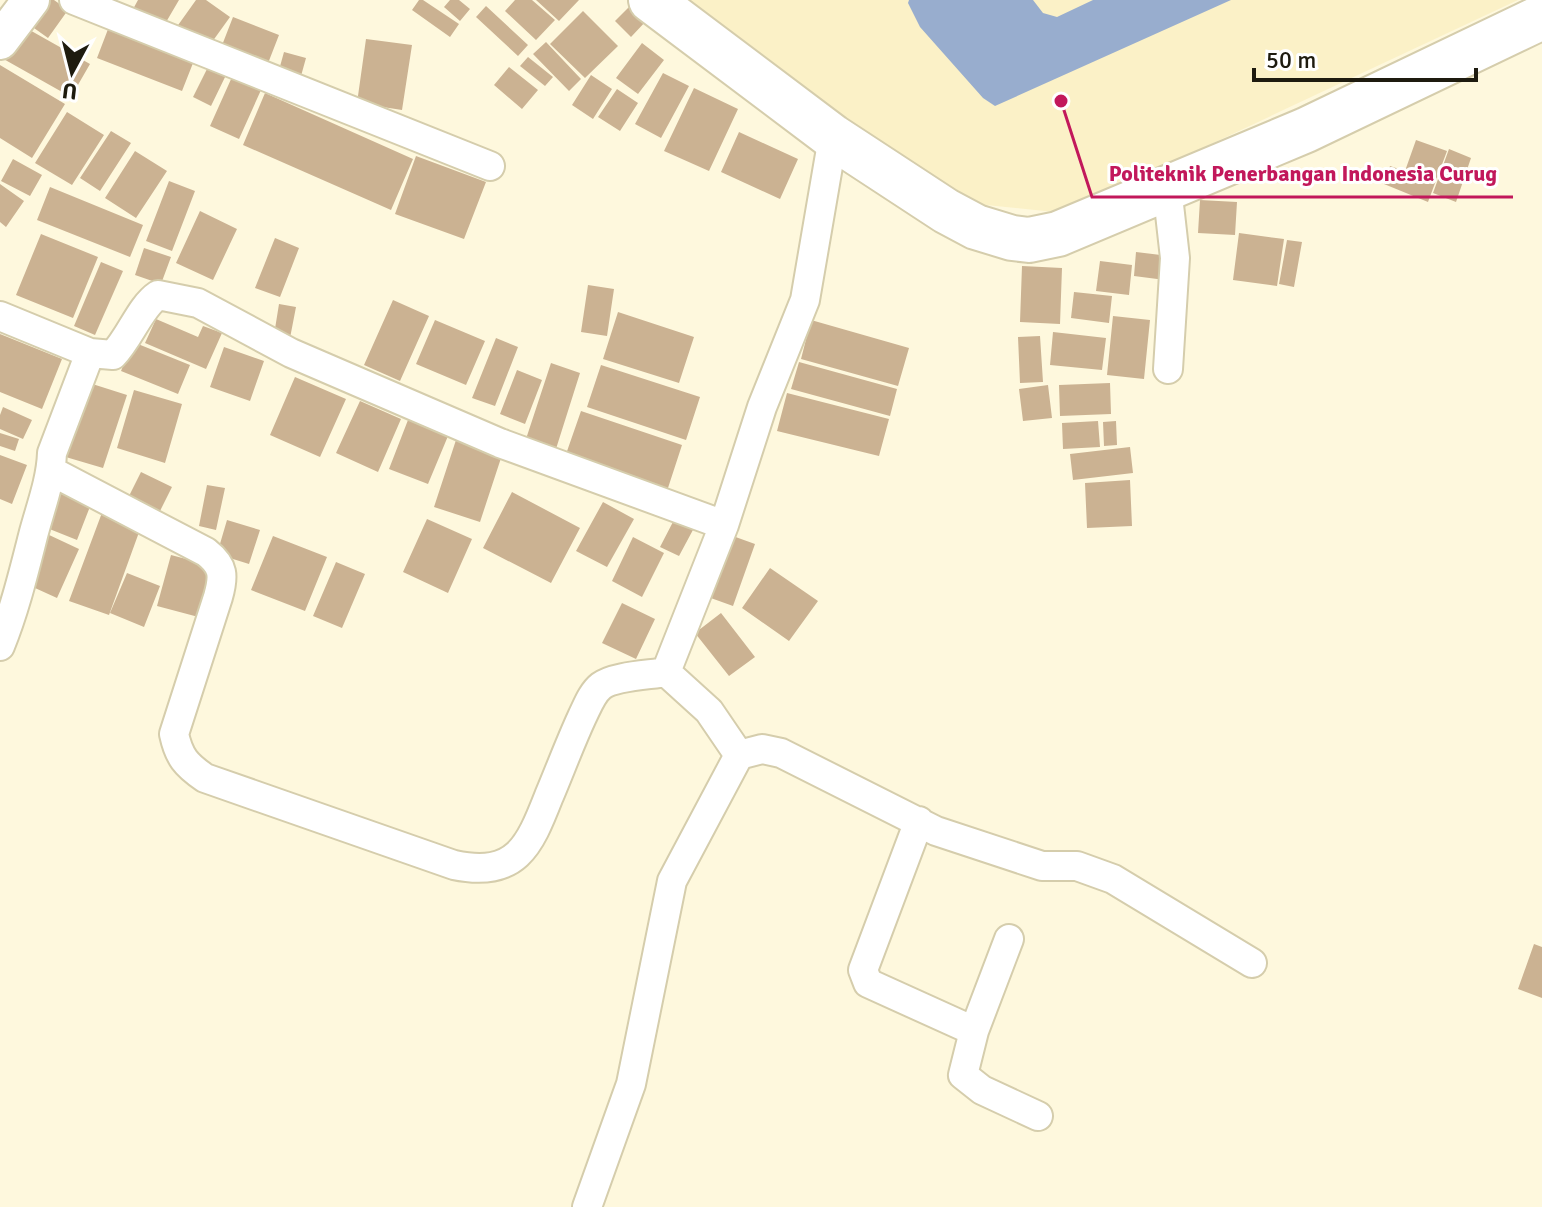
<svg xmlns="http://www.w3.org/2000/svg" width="1542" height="1207" viewBox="0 0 1542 1207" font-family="Signika,sans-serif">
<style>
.built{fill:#fbf1c7}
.water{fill:#98adce}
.building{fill:#cbb292}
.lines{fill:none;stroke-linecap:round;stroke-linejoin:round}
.minor-casing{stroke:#d5cdac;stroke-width:32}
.tertiary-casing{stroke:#d5cdac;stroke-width:40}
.primary-casing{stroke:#d5cdac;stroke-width:48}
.minor{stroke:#fff;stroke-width:28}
.tertiary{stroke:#fff;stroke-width:36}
.primary{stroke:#fff;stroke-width:44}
.leader{fill:none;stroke:#c2185b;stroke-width:3}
.callout-dot{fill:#c2185b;stroke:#fff;stroke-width:3}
.callout-label{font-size:22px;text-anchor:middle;font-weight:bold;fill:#c2185b;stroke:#fff;stroke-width:6;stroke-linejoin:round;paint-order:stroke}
</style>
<rect width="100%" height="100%" fill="#fef8dd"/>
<path class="built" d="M682,0H1518L1064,213L957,202Z"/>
<path class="water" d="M909,0H1033L1043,13L1057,17L1093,0H1231L995,106L983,98L920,27L908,3Z"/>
<path class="building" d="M43,0H54L68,10L48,38L27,23Z
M138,0H179L162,29L132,11Z
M196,0H206L230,17L207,49L176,28Z
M419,0H423L459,24L450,37L412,10Z
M450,0H459L470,9L460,21L444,7Z
M515,0H532L555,20L536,40L505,11Z
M536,0H579L559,21Z
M632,4L647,20L631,37L615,21Z
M486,6L528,45L518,56L476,17Z
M583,11L618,46L585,78L550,44Z
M233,17L279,35L265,71L219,53Z
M19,24L90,64L71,97L0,57Z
M110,24L195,58L182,91L97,58Z
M366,39L412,45L402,110L357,103Z
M546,42L581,79L569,91L533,54Z
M642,43L664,60L638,94L616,78Z
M284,52L306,58L301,76L279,70Z
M528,57L553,77L545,86L520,66Z
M0,65L65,104L32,158L0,138Z
M209,65L227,73L211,106L193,97Z
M509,67L538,90L522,109L494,85Z
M663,73L689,86L661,138L635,124Z
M591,75L612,89L593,119L572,105Z
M232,77L261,90L239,139L210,126Z
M694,88L738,109L709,171L664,151Z
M617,89L638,103L620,131L598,117Z
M265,93L413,159L391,210L243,145Z
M67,112L104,135L72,185L35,163Z
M111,131L131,143L100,191L80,178Z
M739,132L798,159L780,199L721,172Z
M1416,140L1447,151L1428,202L1384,184L1390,166L1405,171Z
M1449,149L1471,158L1456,202L1433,193Z
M135,151L167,171L136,218L105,198Z
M416,156L486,182L464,239L395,214Z
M13,159L42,175L30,196L1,181Z
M169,181L195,191L172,251L146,241Z
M0,184L24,201L6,227L0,222Z
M50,187L143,225L130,257L37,220Z
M1200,200L1237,202L1235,235L1198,233Z
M200,211L237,229L213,280L176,263Z
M1239,233L1284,239L1277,286L1233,280Z
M41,234L98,257L73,318L16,295Z
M275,238L299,248L280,297L255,288Z
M1287,240L1302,242L1294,287L1279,284Z
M144,248L171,257L161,284L135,275Z
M1136,252L1169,256L1165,280L1134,276Z
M1100,261L1132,265L1129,295L1096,291Z
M101,262L123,271L95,335L74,326Z
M1022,266L1062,268L1060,324L1020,322Z
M588,285L614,289L607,336L581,332Z
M1074,292L1112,296L1109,323L1071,318Z
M393,300L429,316L400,381L364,365Z
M279,304L296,307L290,338L274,335Z
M618,312L694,337L679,383L603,359Z
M1113,316L1150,320L1144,379L1107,375Z
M156,319L198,337L203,326L222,333L206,369L145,343Z
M435,320L485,341L466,385L416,364Z
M811,320L909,348L898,386L801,359Z
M1053,332L1106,338L1102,370L1050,365Z
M0,334L62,359L42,409L0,392Z
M1040,336L1043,382L1020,383L1018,337Z
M496,338L518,347L495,406L472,398Z
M133,342L190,365L178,394L121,371Z
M224,347L264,361L250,401L210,387Z
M799,362L897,389L890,416L791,389Z
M551,363L580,373L555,452L525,442Z
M601,365L700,397L686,440L587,407Z
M517,370L542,380L525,424L500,414Z
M295,377L346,399L320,457L270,435Z
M83,381L127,395L103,468L59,455Z
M1110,383L1111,414L1060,416L1059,385Z
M1048,385L1052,418L1023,421L1019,389Z
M134,390L182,404L165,463L117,448Z
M787,393L889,419L879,456L777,431Z
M360,401L401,419L378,472L336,453Z
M3,407L32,420L23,439L0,429V415Z
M581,411L682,445L667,491L565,457Z
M408,420L448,436L428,484L389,469Z
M1098,421L1100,447L1063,449L1062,423Z
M1116,421L1117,445L1104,446L1103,422Z
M0,433L19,439L15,451L0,446Z
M456,440L502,455L480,522L434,507Z
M1130,447L1133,473L1073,480L1070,454Z
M0,455L27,465L12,504L0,499Z
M141,472L172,487L158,515L127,500Z
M1130,480L1132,526L1087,528L1085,483Z
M207,485L225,488L216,530L199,526Z
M512,492L580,528L551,583L483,548Z
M61,493L91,504L77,540L47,528Z
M603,502L634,519L607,567L576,551Z
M103,510L142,524L109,615L69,601Z
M675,518L694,528L679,556L660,547Z
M427,519L472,539L448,593L403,572Z
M227,520L260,530L249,564L217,554Z
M47,534L79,549L57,598L24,583Z
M730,535L755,544L733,606L708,597Z
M273,536L327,557L305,611L251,590Z
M633,537L664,553L642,597L612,581Z
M171,555L220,568L206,619L157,606Z
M336,562L365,574L342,628L313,616Z
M770,568L818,601L789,641L742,608Z
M127,573L160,586L144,627L110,613Z
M622,603L655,619L636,659L602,643Z
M721,613L755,657L729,676L695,633Z
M1534,944L1542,947V998L1518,989Z"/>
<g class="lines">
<defs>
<path id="minor" d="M74,0L490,166
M1167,187L1175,258L1168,369
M0,316L90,353
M51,471L206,552C224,566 224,576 218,597L174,734C179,757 186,765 205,778L454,865C516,878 529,847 549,796C560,770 570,743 582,717C587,707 592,693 601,686C614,676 650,675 666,672
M0,646C15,609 24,571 34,532C41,506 51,480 52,453L90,353L113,355C130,338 140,307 158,295L198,303L291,353L500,443L724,525
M739,755L762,749L781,753L936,831L1042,866H1077L1113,879L1252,963
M919,821L863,970L868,983L974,1031L963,1075L982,1090L1038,1116
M974,1031L1009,939
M587,1207L631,1084L672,881L739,755L709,711L666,672L724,525L762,407L805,300L833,137"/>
<path id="tertiary" d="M0,41L31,0"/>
<path id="primary" d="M651,0L833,137L946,211L976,227L1012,238L1029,240L1058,234L1306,130L1542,17"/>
</defs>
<use href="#minor" class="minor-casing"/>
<use href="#tertiary" class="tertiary-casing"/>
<use href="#primary" class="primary-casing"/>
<use href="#minor" class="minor"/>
<use href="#tertiary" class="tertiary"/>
<use href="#primary" class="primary"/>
</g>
<path class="leader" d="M1061 101L1092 197H1513"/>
<circle class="callout-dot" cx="1061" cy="101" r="8"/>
<g class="callout-label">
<text x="1303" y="181">Politeknik Penerbangan Indonesia Curug</text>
</g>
<g transform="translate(72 72) rotate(187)" stroke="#ffffff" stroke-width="6" paint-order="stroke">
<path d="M0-6L14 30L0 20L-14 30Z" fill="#1e1b0f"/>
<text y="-12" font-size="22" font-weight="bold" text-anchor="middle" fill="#1e1b0f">U</text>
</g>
<path d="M1254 68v12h222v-12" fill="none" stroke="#1e1b0f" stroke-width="4"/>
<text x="1266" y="68" font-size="24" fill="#1e1b0f" stroke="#ffffff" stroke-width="6" paint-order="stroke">50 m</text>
</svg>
